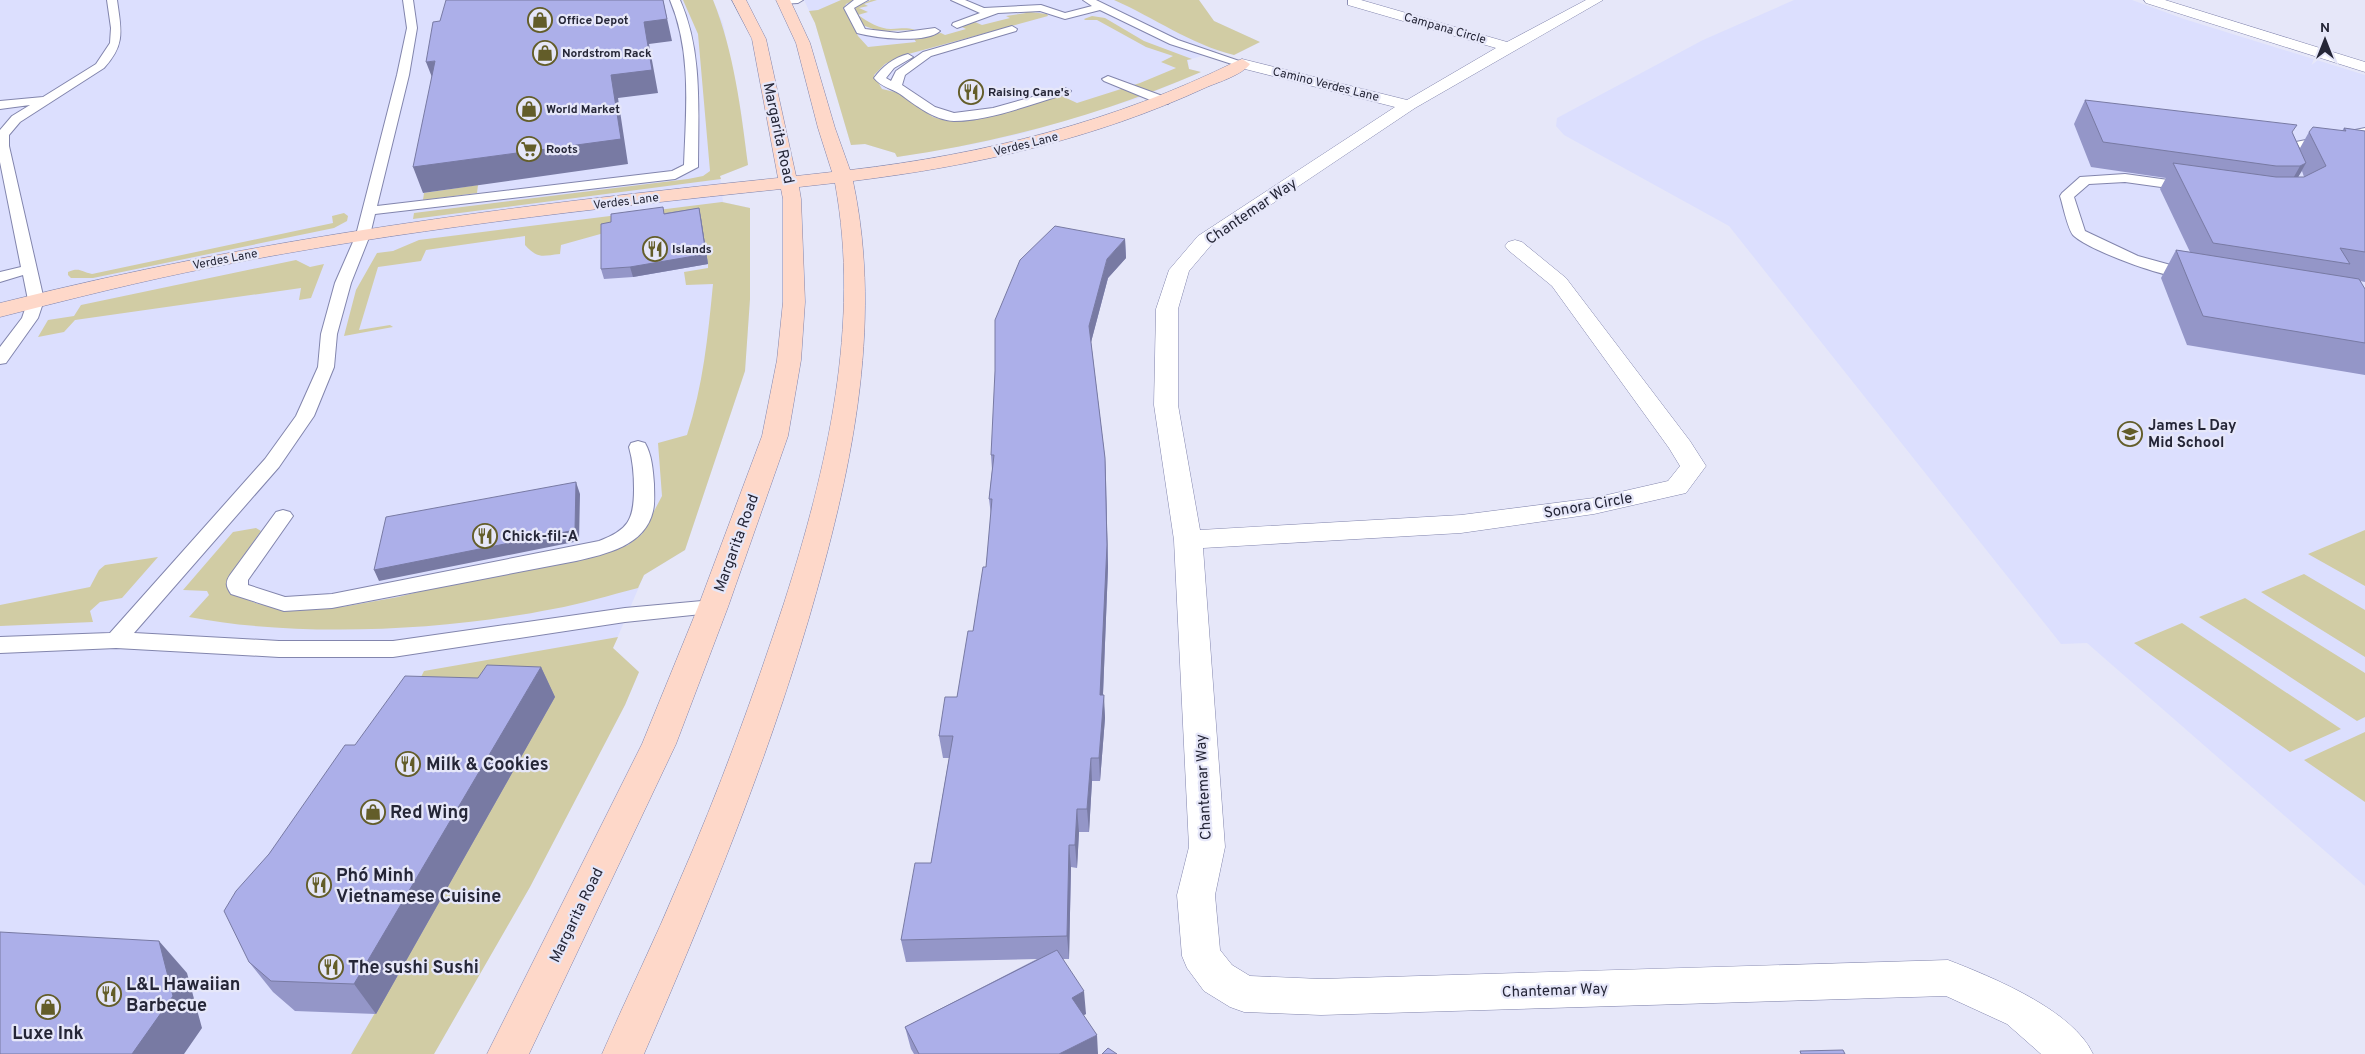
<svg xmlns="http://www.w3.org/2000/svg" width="2365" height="1054" viewBox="0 0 2365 1054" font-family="Overpass,sans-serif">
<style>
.built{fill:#dcdffe}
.green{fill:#d1cca4}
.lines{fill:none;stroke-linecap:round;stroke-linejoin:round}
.lane-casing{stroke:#8285ad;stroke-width:2}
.street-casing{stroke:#8285ad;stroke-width:1}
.secondary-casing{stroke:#8285ad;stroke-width:1}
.lane{fill:#fff;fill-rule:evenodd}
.street{fill:#fff;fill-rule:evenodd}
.secondary{fill:#fed8c9;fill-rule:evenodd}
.wall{fill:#9496c8;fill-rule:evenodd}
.shaded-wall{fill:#787aa3}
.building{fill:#acafe9;stroke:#787aa3}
.labels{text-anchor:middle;stroke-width:4.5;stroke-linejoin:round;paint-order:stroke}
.far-poi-label{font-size:12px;font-weight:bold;fill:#252637;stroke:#e6e7f9;text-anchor:start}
.far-street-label{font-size:12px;fill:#252637;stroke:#e6e7f9}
.street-label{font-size:15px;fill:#252637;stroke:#e6e7f9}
.poi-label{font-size:15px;font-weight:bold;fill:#252637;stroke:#e6e7f9;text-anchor:start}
.near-poi-label{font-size:18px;font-weight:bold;fill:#252637;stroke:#e6e7f9;text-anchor:start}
</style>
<rect width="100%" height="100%" fill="#e6e7f9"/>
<path class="built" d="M0,0H713L723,24L741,111L748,165L720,176L723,202L750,208V299L745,371L685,550L644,575L613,648L639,672L625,705L530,887L434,1054H0Z
M804,0H1199L1214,21L1260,42L1234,55L1218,51L1188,60L1189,69L1201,72L1139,98L1024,133L974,144L897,157L895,153L865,144L851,145L815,23Z
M1794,0H2132L2184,19L2365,75V886L2087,643L2061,644L1729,226L1564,135L1556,126L1557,118L1703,40Z"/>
<path class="green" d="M683,0H713C734,52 741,110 748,165L720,176L721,179L413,219L414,213L688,179L703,176L710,171L698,34Z
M841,0H855L846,4L844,9L858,36L868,47L916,42L913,37L941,33L945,35L966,29L960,26L975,22L982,25L1010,18L1006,16L1026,13L1022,11L1047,14L1048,16L901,56L885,64L874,75L882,89L899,93L933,117L948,121L997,113L1062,96L1077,103L1140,83L1176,68L1161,62L1173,56L1146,47L1097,20H1085L1084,19L1092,16L1105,18L1144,41L1192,59L1187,60L1189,69L1201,72C1103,114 1002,142 897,157L895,153L865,144L851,145L815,23L809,11L818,10Z
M871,0H877L864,4L868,6L859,8L868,12L858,15C868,22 880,29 891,29C901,29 905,27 915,30L879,31L862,25L853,8Z
M1114,0H1199L1214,21L1260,42L1234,55C1190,44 1155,18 1114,0Z
M478,185L477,193L423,200L424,193Z
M722,202L750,208V299L745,371L685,550L644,575L638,588C610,595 582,604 553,609C443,631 299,638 189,617L209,595L207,591L183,590L233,532L256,528L261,531L229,576L227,587L236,595L258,604L293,607H342L398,597L482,576L595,556L628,545L642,534L662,496L658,443L687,435C703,386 708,336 713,284L686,285L684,272L708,268V264L604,233L561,245L560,254C541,256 538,259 525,245V236L426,250L421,261L378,267L359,330L390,325L393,327L344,336L356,290L377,253L393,251L419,240Z
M344,213L348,216L347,221L334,228L93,278H71L68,275V272C80,267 81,272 92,274L333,223L332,216Z
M296,260L310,267L324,264L311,298L299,300L301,288L75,320L64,332L38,337L48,320L74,316L81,305Z
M2365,530V586L2308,554Z
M158,557L122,598L100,602L90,611L93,622L0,626V605L90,587L99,570L105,565Z
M2304,574L2365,610V657L2261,592Z
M2245,598L2365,673V717L2357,721L2199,617Z
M2182,623L2341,729L2290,752L2134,643Z
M618,637L613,648L639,672L625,705L530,887L434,1054H351L425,927L513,679L421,677L424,671Z
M2365,732V802L2304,760Z"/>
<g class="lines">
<defs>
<path id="lane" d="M107,0H117C121,30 126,44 104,68L20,122L9,135V146L44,300L38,318L6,363L0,364V347L22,318L28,300L23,275L0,282V272L21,267L0,162V130L12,116L30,105L0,109V101L43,97L96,64L110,43L111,28Z
M403,0H413L417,28L409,75L377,206L672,171L684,165C686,110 692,52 670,0H680C703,52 698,111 698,167L675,179L375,214L370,235L351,283L337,334L334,367L314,416L279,467L134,633L279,641H393L625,608L713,600L721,602L724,607L721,612L625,622L393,657H279L116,648L0,653V637L110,633L265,459L296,416L301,405L318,367L321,334L335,283L356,235L397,75L407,28Z
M780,0H803L798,3L780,4Z
M854,0H868L854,8L865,29L898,33L935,28L940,31C926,44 875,38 857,33L844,8Z
M951,0H965L984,8L1041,5L1065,13L1092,6L1083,0H1096L1178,40L1248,64L1246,66H1238L1170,44L1100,10L1065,19L1040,11L998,13L957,28L952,25L953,23L980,13Z
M1012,26L1017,29L1016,31L931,56L905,75L902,85L935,107L954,113L993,108L1065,88L1071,91L1069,93C1034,103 990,121 954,121C934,120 915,105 900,94C891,88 881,87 874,78C883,66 893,58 908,54L913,57L894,68L886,78L891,81L896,71L923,52Z
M1108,76L1168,98L1170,101L1168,104H1160L1104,81L1102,79Z
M2365,128V136L2299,149L2293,156L2297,166L2295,169H2285L2280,156L2291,143Z
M2125,174L2190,183L2197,187L2190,191L2125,182L2089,184L2074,197L2085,231L2138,256L2196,272L2199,275L2196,278C2176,283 2090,251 2074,236C2068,231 2063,205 2060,196L2062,193L2080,177Z
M638,441L645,443C652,455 653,471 654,484C654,493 655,503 653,511C645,546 606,554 576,561L332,608L284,611L231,594C226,587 225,582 230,575L276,512L283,510L290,512L293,516L248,580V585L285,597L332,594L599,541C628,530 634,520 634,489C634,475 633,461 629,447L631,443Z"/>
<path id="street" d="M1348,0H1361L1507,42L1586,0H1603L1415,108L1212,244L1189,271L1178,309V405L1200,530L1461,515L1594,498L1668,481L1680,466L1669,448L1552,286L1508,250L1505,246L1508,242L1515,240L1522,242L1566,278L1690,441L1706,466L1686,493L1594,514L1461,533L1203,548L1225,847L1215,895L1220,950L1232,965L1250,976L1321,979L1948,960C1992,977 2073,1010 2093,1054H2041L2007,1024L1946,996L1321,1015L1244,1012L1230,1007L1204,991L1187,968L1182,956L1177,895L1189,847L1174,540L1154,405L1156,309L1169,270L1198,236L1395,107L1237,67L1234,64L1242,59L1407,100L1496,48L1348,5Z
M2144,0H2165L2365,62V72L2146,3Z"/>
<path id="secondary" d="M732,0H746L766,39L796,176L832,172L818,128L796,43L776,0H790L810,43L835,128L850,170C985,154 1114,122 1237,61L1242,59L1250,64C1242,75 1219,82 1207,87C1095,139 975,166 853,181C884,328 850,477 809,618C765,767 706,911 644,1054H602C627,996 655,940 679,882C719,791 753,697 784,603C827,469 861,324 835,183L799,187L801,199L805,302L801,360L788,436L728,607L676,744L529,1054H487L642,744L698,607L762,436L777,360L783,302V199L781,189C591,209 400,230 213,267C141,281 71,299 0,317V303C256,238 516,205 778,178L752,39Z"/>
</defs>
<use href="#lane" class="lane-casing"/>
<use href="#street" class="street-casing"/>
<use href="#secondary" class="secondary-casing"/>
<use href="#lane" class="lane"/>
<use href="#street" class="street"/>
<use href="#secondary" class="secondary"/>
</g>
<path class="wall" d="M2085,100L2292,133L2300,148L2309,132L2342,131L2344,128L2365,131V282L2360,281L2365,289V375L2187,345L2161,278L2176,250L2190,252L2160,189L2166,178L2091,167L2074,124ZM2302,171L2304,177H2298Z
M699,208L701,218L708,264L633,277L604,279L601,269L665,213Z
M1125,239L1126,258L1108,278L1091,342L1105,458L1106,480L1108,567L1103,695L1105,718L1100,781H1092L1089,832H1079L1077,868L1071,867L1069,959H1063L1086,1014L1083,1015L1098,1054H914L911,1049L905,1027L1037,959L906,962L901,940L931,863L949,758H943L939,736L957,697L973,631L986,567L991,515L989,499L992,470L991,455Z
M541,667L555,697L376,1014L295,1011L273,992L249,962L269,854L355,745L478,678Z"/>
<path class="shaded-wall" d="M663,0L672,41L649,44L658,93L618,98L628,164L423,193L413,167L611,75L644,22Z
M435,61V85L426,62Z
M2306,163L2292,188L2286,191L2300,166Z
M699,208L701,218L708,264L633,277L630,267Z
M1125,239L1126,258L1108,278L1090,346L1089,326L1107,259Z
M1105,458L1108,567L1102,718L1100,695Z
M576,482L580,494L579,541L379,581L374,570Z
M541,667L555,697L376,1014L354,984Z
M1104,695L1105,718L1100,781L1099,758Z
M1091,758L1092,781L1089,832L1087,809Z
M1077,809L1079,832L1077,868L1075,845Z
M1069,845L1071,867L1069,959L1067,936Z
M159,941L187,973L202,1028L184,1054H132Z
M1084,991L1086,1014L1074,1020L1072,998Z
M1097,1035L1098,1054H1059Z"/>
<path class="building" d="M446,0H663L667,19L644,22L652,70L611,75L621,139L413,167L435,61L426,62L433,22L440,21Z
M2085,100L2297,125L2292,132L2306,163L2300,166H2276L2103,142Z
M2313,127L2346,131L2344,128L2365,131V252L2340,248L2350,264L2213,243L2173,163L2276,177H2304L2326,166L2309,132Z
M663,207L664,214L699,208L706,254L630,267L601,269V224L611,222V214Z
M1055,226L1125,239L1107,259L1089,326L1105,458L1107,545L1100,695H1104L1099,758H1091L1087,809H1077L1075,845H1069L1067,936L901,940L915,863H931L953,736H939L945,697H957L968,631H973L983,567H986L992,499H989L994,455H991L995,371V320L1020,260Z
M2176,250L2359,279L2365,289V343L2203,316Z
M576,482L575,530L374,570L386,517Z
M487,665L541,667L354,984L271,981L249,962L224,911L236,891L269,854L345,745H355L405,676L478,678Z
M0,932L159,941L173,996L132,1054H0Z
M1057,950L1084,991L1072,998L1097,1035L1059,1054H919L905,1027Z
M1108,1048L1117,1054H1102Z
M1843,1050L1845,1054H1801L1800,1051Z"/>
<defs>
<symbol id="shop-ring" viewBox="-11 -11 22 22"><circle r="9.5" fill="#e6e7f9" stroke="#635d29" stroke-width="1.5"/><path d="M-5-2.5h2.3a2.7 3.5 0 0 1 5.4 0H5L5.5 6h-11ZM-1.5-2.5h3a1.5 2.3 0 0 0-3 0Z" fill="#635d29"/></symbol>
<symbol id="restaurant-ring" viewBox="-11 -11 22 22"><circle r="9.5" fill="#e6e7f9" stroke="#635d29" stroke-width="1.5"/><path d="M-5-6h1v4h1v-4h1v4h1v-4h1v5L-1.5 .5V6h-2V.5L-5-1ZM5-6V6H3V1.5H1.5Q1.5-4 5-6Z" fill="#635d29"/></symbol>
<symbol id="supermarket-ring" viewBox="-11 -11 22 22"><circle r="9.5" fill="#e6e7f9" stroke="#635d29" stroke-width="1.5"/><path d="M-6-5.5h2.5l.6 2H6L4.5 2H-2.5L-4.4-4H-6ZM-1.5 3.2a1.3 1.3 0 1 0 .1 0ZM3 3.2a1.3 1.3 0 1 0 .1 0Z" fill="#635d29"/></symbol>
<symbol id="school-ring" viewBox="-11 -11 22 22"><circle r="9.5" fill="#e6e7f9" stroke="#635d29" stroke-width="1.5"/><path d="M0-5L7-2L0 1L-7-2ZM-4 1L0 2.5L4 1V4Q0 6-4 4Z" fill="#635d29"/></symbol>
</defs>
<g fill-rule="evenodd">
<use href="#shop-ring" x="526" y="6" width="28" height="28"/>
<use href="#shop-ring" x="531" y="39" width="28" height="28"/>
<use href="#restaurant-ring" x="957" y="78" width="28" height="28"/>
<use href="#shop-ring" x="515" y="95" width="28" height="28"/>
<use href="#supermarket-ring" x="515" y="135" width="28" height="28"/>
<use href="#restaurant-ring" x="641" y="235" width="28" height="28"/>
<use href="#school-ring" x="2116" y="420" width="28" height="28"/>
<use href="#restaurant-ring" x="471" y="522" width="28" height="28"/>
<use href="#restaurant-ring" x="394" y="750" width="28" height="28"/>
<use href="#shop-ring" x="359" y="798" width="28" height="28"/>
<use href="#restaurant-ring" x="305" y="871" width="28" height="28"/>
<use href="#restaurant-ring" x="317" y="953" width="28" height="28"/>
<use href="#restaurant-ring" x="95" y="980" width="28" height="28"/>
<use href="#shop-ring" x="34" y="993" width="28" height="28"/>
</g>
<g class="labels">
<g class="far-poi-label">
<text x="558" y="24">Office Depot</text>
<text x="562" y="57">Nordstrom Rack</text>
<text x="988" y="96">Raising Cane's</text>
<text x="546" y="113">World Market</text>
<text x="546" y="153">Roots</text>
<text x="672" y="253">Islands</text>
</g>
<g class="far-street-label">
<text transform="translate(1445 28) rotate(16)" y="4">Campana Circle</text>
<text transform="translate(1326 84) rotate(14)" y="4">Camino Verdes Lane</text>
<text transform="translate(1026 144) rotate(-14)" y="4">Verdes Lane</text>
<text transform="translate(626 201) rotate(-7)" y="4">Verdes Lane</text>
<text transform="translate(225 259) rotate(-11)" y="4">Verdes Lane</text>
</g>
<g class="street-label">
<text transform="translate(779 133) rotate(78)" y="5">Margarita Road</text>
<text transform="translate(1251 211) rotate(-34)" y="5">Chantemar Way</text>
<text transform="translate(1588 505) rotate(-10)" y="5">Sonora Circle</text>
<text transform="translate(736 543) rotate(-70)" y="5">Margarita Road</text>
<text transform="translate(1203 787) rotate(-93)" y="5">Chantemar Way</text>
<text transform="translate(576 915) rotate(-64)" y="5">Margarita Road</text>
<text transform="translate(1555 990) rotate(-2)" y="5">Chantemar Way</text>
</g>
<g class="poi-label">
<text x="2148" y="430">James L Day<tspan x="2148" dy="17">Mid School</tspan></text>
<text x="502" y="541">Chick-fil-A</text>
</g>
<g class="near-poi-label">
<text x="426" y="770">Milk &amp; Cookies</text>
<text x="390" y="818">Red Wing</text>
<text x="336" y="881">Phó Minh<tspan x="336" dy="21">Vietnamese Cuisine</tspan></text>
<text x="348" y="973">The sushi Sushi</text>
<text x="126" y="990">L&amp;L Hawaiian<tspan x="126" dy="21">Barbecue</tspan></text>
<text x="48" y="1039" text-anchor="middle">Luxe Ink</text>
</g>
</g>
<g transform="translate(2325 40)" stroke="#e6e7f9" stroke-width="4" paint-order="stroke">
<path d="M0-4L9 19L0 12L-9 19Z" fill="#252637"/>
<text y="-8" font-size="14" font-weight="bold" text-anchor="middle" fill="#252637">N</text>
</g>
</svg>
